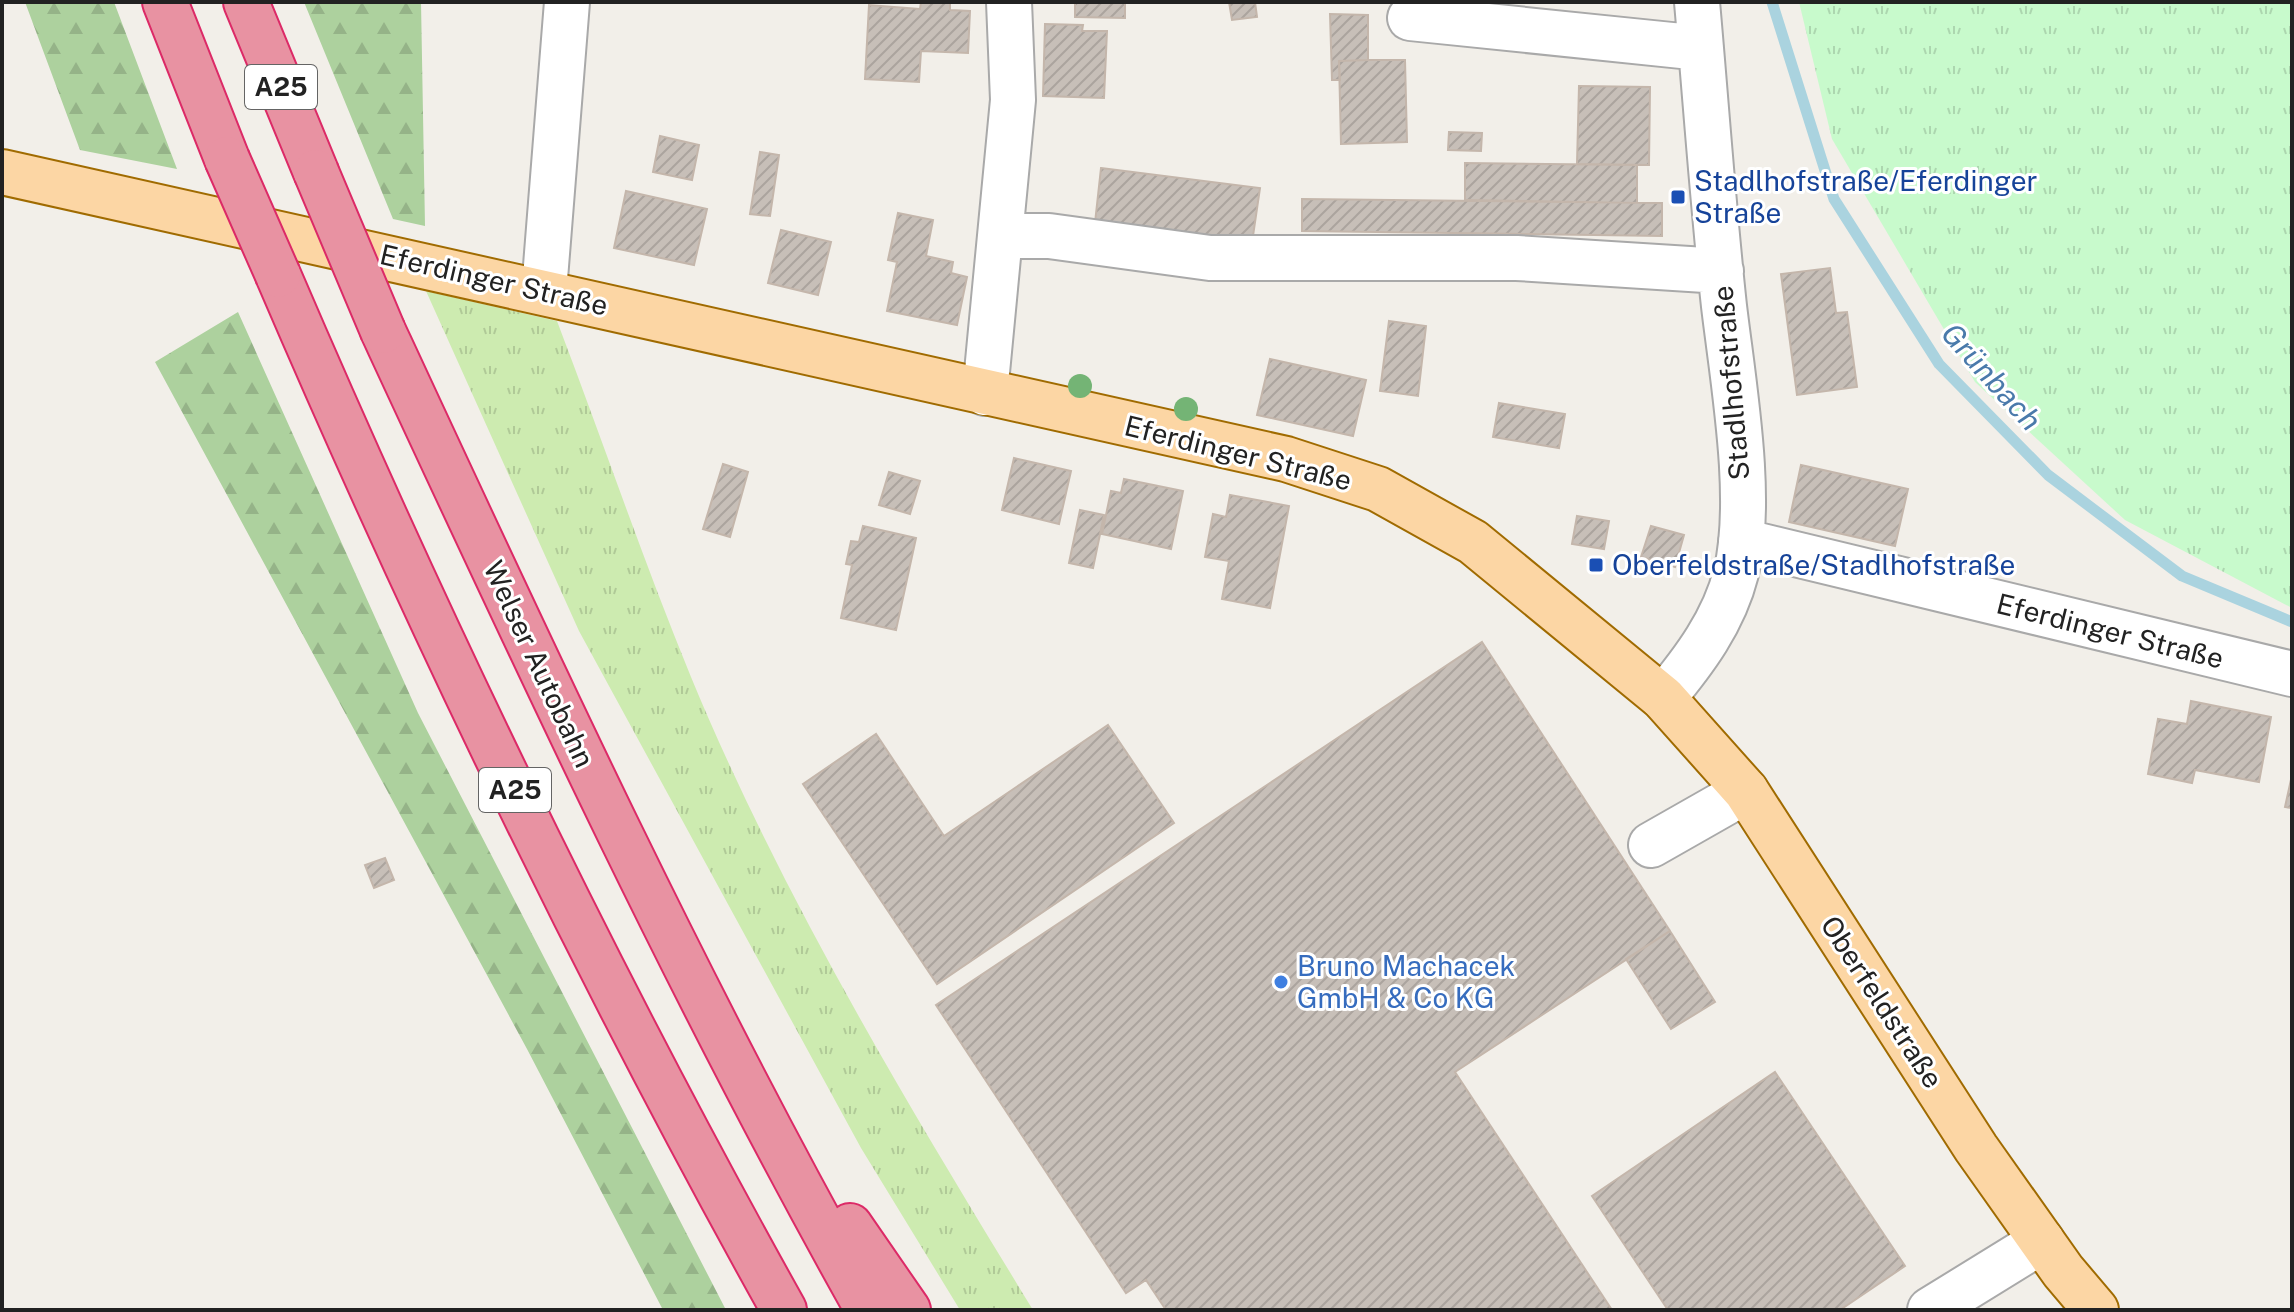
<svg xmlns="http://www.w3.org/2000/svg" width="2294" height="1312" viewBox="0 0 2294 1312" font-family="'Public Sans',sans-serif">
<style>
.grass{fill:url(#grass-tufts)}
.forest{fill:url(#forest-firs)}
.park{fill:url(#park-tufts)}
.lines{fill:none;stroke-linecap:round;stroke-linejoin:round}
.stream{stroke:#aad3df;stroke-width:11}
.building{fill:url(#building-hatch);stroke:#c4b6ab;stroke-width:2}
.minor-casing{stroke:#a9a9a9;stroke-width:48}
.major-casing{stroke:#a06b00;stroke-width:48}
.highway-casing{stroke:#dc2a67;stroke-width:48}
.minor{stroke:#fff;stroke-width:44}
.major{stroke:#fcd6a4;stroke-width:44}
.highway{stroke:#e892a2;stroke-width:44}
.highway-bridge-casing{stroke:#dc2a67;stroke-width:48;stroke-linecap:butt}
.highway-bridge{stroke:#e892a2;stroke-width:44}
.tree{fill:#74b475}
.transit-dot{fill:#1a4fb4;stroke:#fff;stroke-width:3}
.shop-dot{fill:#3f7fe0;stroke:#fff;stroke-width:3}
.labels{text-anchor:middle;stroke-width:6;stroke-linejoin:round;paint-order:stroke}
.shield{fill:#fff;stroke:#646464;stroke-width:2}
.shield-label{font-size:26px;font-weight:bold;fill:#222}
.transit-label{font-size:28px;fill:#164399;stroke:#fff;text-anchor:start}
.street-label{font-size:28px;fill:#222;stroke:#fff}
.shop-label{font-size:28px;fill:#366cbe;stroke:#fff;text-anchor:start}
.water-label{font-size:30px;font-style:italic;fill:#4a7aab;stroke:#fff}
</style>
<defs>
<pattern id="grass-tufts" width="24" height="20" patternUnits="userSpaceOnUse" patternTransform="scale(2)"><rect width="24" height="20" fill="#cdebb0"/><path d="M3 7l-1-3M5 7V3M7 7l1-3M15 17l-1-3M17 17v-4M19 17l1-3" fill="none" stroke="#b0c997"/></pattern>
<pattern id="forest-firs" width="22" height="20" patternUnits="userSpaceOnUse" patternTransform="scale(2)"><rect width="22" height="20" fill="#add19e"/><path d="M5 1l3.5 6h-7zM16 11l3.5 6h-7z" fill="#95b388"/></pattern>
<pattern id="park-tufts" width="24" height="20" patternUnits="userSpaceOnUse" patternTransform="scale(2)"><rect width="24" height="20" fill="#c8facc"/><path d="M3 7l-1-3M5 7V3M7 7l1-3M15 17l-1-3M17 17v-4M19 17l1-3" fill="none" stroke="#acd6af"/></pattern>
<pattern id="building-hatch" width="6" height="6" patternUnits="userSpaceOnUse" patternTransform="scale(2)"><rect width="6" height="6" fill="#c7bfb8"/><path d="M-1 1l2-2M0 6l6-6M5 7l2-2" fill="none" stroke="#aba49e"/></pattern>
</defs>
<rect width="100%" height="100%" fill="#f2efe9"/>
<path class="grass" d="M426,291L557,321C602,439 643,560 691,677C783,899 909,1107 1033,1310H960L861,1148L579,631Z"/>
<path class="forest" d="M25,2H114L177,169L80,150Z
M304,2H421L425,226L393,219Z
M238,312L418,713L726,1310H663L527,1049L155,362Z"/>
<path class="park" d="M1799,2H2292V608L2125,520L1975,382L1832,139Z"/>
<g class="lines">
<path class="stream" d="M1772,2L1834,199L1939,364L2048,475L2182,576L2292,622"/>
</g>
<path class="building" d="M921,2H950V10L970,11L968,53L921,51L919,82L865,79L869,5L920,9Z
M1075,2H1125V18L1075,17Z
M1229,2H1255L1257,17L1232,20Z
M1330,14L1368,15V60L1339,61L1340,80H1332Z
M1045,24L1083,25L1082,31H1107L1104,98L1043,96Z
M1368,60H1405L1407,142L1341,144L1339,61Z
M1579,86L1650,87L1649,165L1577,164Z
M1449,132L1482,133L1481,151L1448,150Z
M660,136L699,145L692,180L653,172Z
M760,152L779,155L770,216L750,214Z
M1465,163L1637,165V203L1465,200Z
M1101,168L1260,188L1252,243L1095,223Z
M626,191L707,209L694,265L614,248Z
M1302,199L1662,203V236L1302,231Z
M898,213L933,220L926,256L953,262L951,273L967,277L957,325L887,311L897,262L888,260Z
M781,230L831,242L818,295L768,283Z
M1830,268L1836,313L1847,312L1857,387L1797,395L1781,274Z
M1389,321L1426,326L1418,396L1380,391Z
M1270,359L1366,380L1353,436L1257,415Z
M1499,403L1565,414L1559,448L1493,437Z
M1014,458L1071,471L1059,524L1002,510Z
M723,464L748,472L730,537L703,529Z
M1801,465L1908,489L1895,546L1789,522Z
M889,472L920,481L910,514L879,505Z
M1124,479L1183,491L1171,549L1102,534L1111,491L1121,493Z
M1230,495L1289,506L1270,608L1222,599L1229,561L1205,557L1213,514L1226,517Z
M1080,510L1104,515L1093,568L1069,563Z
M1577,516L1609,521L1604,549L1572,544Z
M863,526L916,538L896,630L841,618L852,565L846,564L851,541L859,542Z
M1651,526L1684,535L1675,567L1641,557Z
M1482,642L1670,931L1455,1072L1612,1310H1166L1146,1280L1126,1293L936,1005Z
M2191,701L2271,717L2259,782L2195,770L2192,783L2148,774L2158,719L2187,724Z
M1108,725L1174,823L937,984L803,784L876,734L944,836Z
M2292,775V808L2285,807Z
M385,858L394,880L374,888L365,865Z
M1670,931L1715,1002L1671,1029L1626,959Z
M1775,1072L1905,1266L1840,1310H1668L1592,1196Z"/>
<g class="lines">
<defs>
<path id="minor" d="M1410,18L1701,48
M1001,236H1049L1210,258H1517L1721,271
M544,291L567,2
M985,393L1013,100L1009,2
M1741,541L2292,674
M1663,698C1694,661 1724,621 1736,573C1754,499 1733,382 1724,306C1713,205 1706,103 1697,2
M1651,845L1746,791
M1930,1310L2042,1241"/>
<path id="major" d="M2,172L1286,459L1378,489L1473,542L1663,698L1746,791L1976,1148L2063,1271L2096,1310"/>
<path id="highway" d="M165,2L227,159
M246,2L316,172
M278,275C429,627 597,975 784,1310
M383,331C536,661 689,992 868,1310
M850,1226L908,1310"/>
</defs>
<use href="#minor" class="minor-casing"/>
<use href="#major" class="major-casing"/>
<use href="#highway" class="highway-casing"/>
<use href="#minor" class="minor"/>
<use href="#major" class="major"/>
<use href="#highway" class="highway"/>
<defs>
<path id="highway-bridge" d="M227,159L278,275
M316,172L383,331"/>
</defs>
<use href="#highway-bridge" class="highway-bridge-casing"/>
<use href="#highway-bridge" class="highway-bridge"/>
</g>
<g class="tree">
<circle cx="1080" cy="386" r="12"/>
<circle cx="1186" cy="409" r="12"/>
</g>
<g class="transit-dot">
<rect x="1670" y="189" width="16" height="16" rx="4"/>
<rect x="1588" y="557" width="16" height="16" rx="4"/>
</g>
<circle class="shop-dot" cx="1281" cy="982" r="8"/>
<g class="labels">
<g class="shield">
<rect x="245" y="65" width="72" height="44" rx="6"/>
<rect x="479" y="768" width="72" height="44" rx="6"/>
</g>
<g class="shield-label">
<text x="281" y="96">A25</text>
<text x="515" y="799">A25</text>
</g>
<g class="transit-label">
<text x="1694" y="191">Stadlhofstraße/Eferdinger<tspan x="1694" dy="32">Straße</tspan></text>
<text x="1612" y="575">Oberfeldstraße/Stadlhofstraße</text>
</g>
<g class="street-label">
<text transform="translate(494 280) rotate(13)" y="10">Eferdinger Straße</text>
<text transform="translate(1731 383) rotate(-95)" y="10">Stadlhofstraße</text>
<text transform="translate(1238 453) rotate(14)" y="10">Eferdinger Straße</text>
<text transform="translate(2110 631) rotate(14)" y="10">Eferdinger Straße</text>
<text transform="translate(539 664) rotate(65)" y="10">Welser Autobahn</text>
<text transform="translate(1882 1002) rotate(57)" y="10">Oberfeldstraße</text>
</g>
<g class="shop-label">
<text x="1297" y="976">Bruno Machacek<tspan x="1297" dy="32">GmbH &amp; Co KG</tspan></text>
</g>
<g class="water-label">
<text transform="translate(1991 377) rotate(48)" y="10">Grünbach</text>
</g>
</g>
<rect width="2294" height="1312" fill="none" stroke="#222222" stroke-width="8"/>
</svg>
